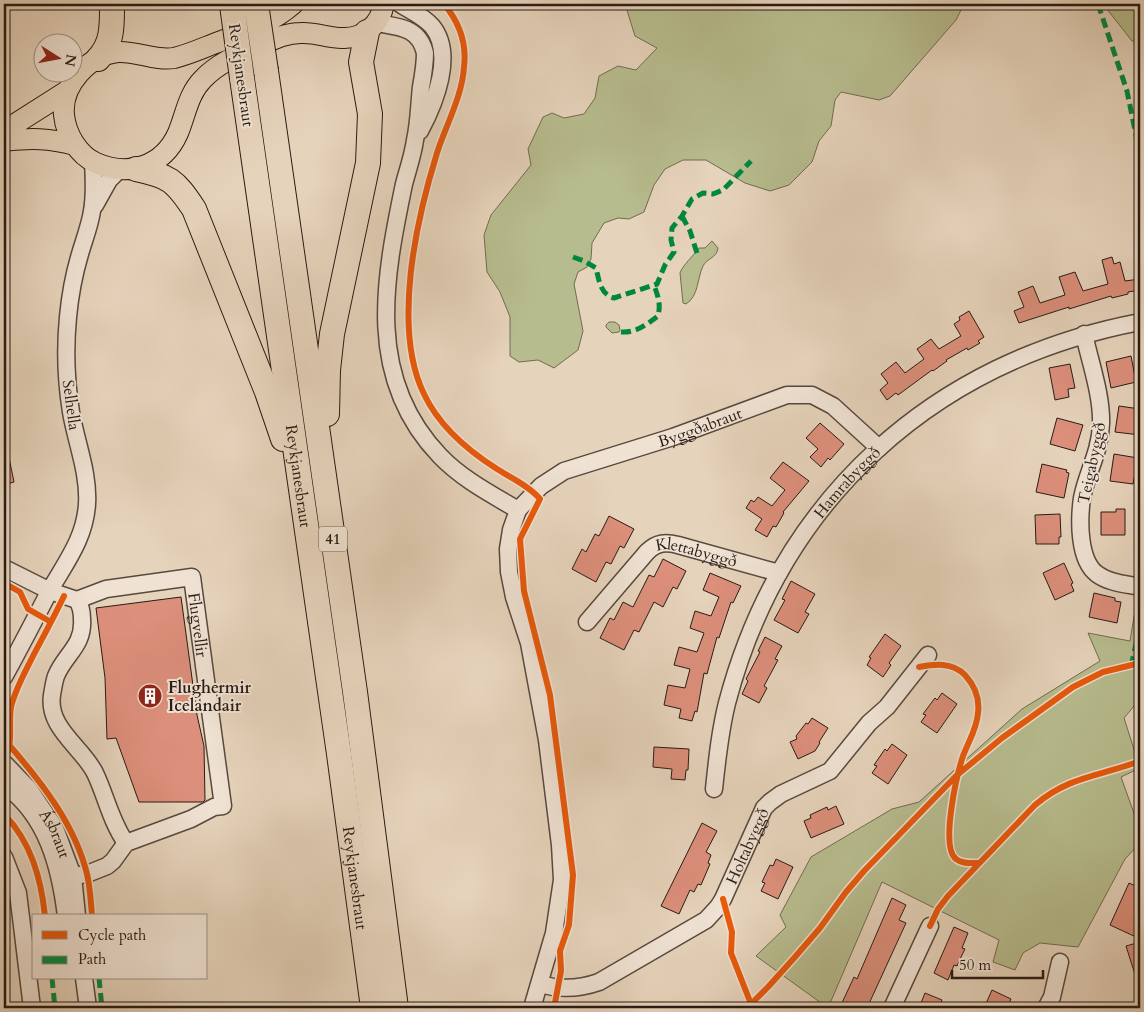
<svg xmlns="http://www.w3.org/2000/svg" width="1144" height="1012" viewBox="0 0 1144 1012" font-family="Cardo,serif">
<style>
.green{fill:#b7bc8e;stroke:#706c51}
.building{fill:#dc8f7b;stroke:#281b14}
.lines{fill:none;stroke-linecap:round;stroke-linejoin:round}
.minor-casing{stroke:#58493e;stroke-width:19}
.major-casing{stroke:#281b14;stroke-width:22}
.highway-casing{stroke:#281b14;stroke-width:26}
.minor{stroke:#efe2d3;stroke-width:16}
.major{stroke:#e6d3bb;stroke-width:20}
.highway{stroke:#e6d3bb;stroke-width:24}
.highway-bridge-casing{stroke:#281b14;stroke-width:26;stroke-linecap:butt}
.highway-bridge{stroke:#e6d3bb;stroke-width:24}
.quiet{stroke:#00873e;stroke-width:5;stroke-dasharray:10 5;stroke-linecap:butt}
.cycleway-casing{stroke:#efe2d3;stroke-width:9}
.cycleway{stroke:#e8590c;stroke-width:6}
.labels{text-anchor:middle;stroke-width:4;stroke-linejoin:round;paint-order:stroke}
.shield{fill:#efe2d3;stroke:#64574d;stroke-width:1}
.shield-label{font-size:15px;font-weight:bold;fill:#281b14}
.street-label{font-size:16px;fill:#281b14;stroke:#efe2d3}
.poi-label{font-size:16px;font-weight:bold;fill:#281b14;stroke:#efe2d3;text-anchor:start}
</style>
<rect width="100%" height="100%" fill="#e6d3bb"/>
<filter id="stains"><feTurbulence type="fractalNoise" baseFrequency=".004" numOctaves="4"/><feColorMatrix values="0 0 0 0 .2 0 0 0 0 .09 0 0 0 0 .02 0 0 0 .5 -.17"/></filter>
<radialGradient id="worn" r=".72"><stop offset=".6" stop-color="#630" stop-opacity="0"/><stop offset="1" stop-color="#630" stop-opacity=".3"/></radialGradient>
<path class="green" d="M625,4H964L956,20L890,96L879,100L841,92L835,100L831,126L819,141L812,162L789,185L770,191L745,183L706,160H683L665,169L654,185L644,212L629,219L618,218L604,223L592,243L591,259L587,267L578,272L574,284L583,331L578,350L554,368L538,360L519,362L510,356V317L500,292L487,272L484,235L491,215L531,165L528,149L543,117L552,113L564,118L584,114L595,98L599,76L618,66L636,70L657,48L635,36Z
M1103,4H1140V42L1132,41Z
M712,241L718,248C717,258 707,258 703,266C697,278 699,296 686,304L683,303L680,273C682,266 694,255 699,248H705Z
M615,322L619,325L620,330L619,332L612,333L606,327V325L609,322Z
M1140,580V699L1124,718L1140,768L1121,777L1136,819L1140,823V843L1125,859L1078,947L1040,943L1023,953L1015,970L993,962L999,940L882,882L828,1008L756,956L786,927L780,915L811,857L892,809L919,802L1022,709L1100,661L1088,633L1130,641Z"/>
<path class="building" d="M1112,257L1114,264L1120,262L1125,281L1140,279V290L1128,292V294L1112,298L1111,296L1069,309V307L1019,323L1014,311L1024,307L1018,292L1033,286L1040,303L1065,295L1059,277L1075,272L1083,291L1108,284L1102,260Z
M969,311L984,337L978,341L980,343L968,350L967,348L946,360L947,361L933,371L932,370L898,395L896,393L887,400L880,390L888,383L881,374L896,362L905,373L924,359L917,349L931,339L939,349L961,336L954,324L960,320L959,317Z
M1131,356L1136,382L1111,388L1106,362Z
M1070,364L1075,388L1068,389L1069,397L1055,400L1049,368Z
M1119,406L1140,409V435L1115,432Z
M1057,418L1083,425L1075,451L1050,444Z
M820,423L844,444L830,460L828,458L821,467L810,457L818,449L806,438Z
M8,453L14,482L4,485V454Z
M1114,454L1138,458L1133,484L1110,481Z
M783,462L809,481L783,512L784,513L776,527L773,526L767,537L755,530L762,519L746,508L751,500L754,502L758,497L772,506L785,490L770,478Z
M1042,464L1067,470L1066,472L1069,473L1064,498L1036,492Z
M1116,509H1125V535H1101V512H1116Z
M1060,514L1061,537H1059V544H1036L1035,515Z
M609,516L634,529L624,548L620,546L611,564L606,562L596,582L572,569L582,549L586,552L595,534L599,536Z
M663,559L686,571L677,589L673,587L663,607L654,602L639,632L634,630L624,650L600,638L610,618L614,620L623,602L633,607L649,575L654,577Z
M1064,563L1073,583L1071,584L1074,591L1055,600L1043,573Z
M710,573L741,586L733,603L731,602L719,638L717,637L707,674L704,673L697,712L695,711L692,721L679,718L681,709L664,705L668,685L685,688L690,669L674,665L679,647L697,652L704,633L690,628L695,611L711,616L719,597L703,590Z
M791,581L815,594L805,612L809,614L798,633L774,620L785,600L782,599Z
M1094,593L1115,598V601L1121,602L1117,623L1089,617Z
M181,597L197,715L204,746L205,800L203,802H139L116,738L107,739L105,678L96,608Z
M885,634L901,646L889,663L891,665L883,677L867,665L871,658L869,657Z
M765,637L782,646L775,659L778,660L764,686L767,688L759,703L742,694L748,681L746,679L760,652L758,651Z
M942,693L957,704L937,733L921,722L926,715L923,714L935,698L937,700Z
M812,718L828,728L819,742L820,743L815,751L798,759L790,742L797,739L796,736L806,723L808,724Z
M892,744L907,755L888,784L872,773L877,766L874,765L885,749L887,751Z
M654,747L689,749L688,770H686L685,780L671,779L672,769L653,767Z
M836,806L844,824L811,838L804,821L811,818L810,815L827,807L828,810Z
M702,823L717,831L706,852L711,855L708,863L710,864L701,885L698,884L694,892L690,890L679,914L661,906Z
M776,859L793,867L778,899L761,891L765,883L762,882L770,865L773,866Z
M1129,883L1140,888V927L1136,937L1110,925Z
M892,898L906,905L899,920L906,923L867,1008H848L841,1005L854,977L857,979Z
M954,927L968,933L962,948L965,949L961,957L957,966L954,965L948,980L934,973Z
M1140,942V984H1138L1126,946Z
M992,990L1011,999L1007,1008H984Z
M925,993L942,1000L939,1008H919Z"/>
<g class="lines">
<defs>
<g id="minor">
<path d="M400,4C411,11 423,16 432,26C455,54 435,103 420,131"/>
<path d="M377,23C399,27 419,27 425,53C425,65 423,76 421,87C419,104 419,123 415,140C413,155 408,169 404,184C384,280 365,378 440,456C462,479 491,494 518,510"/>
<path d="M95,205L109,180L119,170"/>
<path d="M1084,334C1090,362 1102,395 1101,424C1100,453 1087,472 1082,498C1079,519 1078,560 1097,574C1109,583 1126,584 1140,587"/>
<path id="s1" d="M4,568L50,591L77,600L106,589L192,577L223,806L214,807L191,819L126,843L113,861L107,866L87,874L73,876"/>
<path d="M77,600C81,606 82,612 82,619C84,646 65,654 56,676C54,682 53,689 52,695C47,728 82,747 95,773C106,796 111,822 126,843"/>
<path id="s2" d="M587,622L647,552C657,542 666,542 678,545L779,573"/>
<path d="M4,677C20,648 35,619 50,590C66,562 85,538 87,504C89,473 76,442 71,412C66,381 65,348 68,317C70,296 74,274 80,254C84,240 90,225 92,211C95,194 94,178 93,162"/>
<path id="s3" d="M4,763L29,789L55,828L73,876L77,916"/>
<path d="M4,785C47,815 60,867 66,916"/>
<path id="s4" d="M714,789C717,760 720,731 727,703C781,498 934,361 1140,322"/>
<path d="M4,857L18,893L32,1008"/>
<path d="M84,978L88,1008"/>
<path id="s5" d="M540,984C560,990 579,989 599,982L706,920L718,907L723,899L764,808L770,802L781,794L830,771L869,723L887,707L928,655"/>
<path id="s6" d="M532,1008L554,933L562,880L560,845L547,740L529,643L514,597L509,572L508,549L511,530L518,510L541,486L564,471L673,437L787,395H812L833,406L879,448"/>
<path d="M892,1008L930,926"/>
<path d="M1046,1008L1052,997L1060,962"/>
</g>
<path id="major" d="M293,4C274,21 248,31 224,40C207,46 191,54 174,58C155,61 137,51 118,52C89,55 61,85 64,115C66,134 78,155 96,163C128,177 163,167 178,133C186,114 188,94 203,79C219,62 241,54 261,45C274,39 286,33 301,33C315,32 328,38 342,38C364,39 380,25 384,4
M4,131L67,91
M4,141C31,138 49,138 75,145"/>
<g id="highway">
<path d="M98,59C113,43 112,25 112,4"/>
<path d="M266,71L355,692L396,1008"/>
<path id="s7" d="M242,78L339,754L373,1008"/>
<path d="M136,169C169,176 175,180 194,209L267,392L283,439"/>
<path d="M327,414L328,370L332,334L368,163L370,114L361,62L367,32"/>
</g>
</defs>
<use href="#minor" class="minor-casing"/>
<use href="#major" class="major-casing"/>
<use href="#highway" class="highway-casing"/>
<use href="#minor" class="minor"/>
<use href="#major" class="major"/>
<use href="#highway" class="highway"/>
<defs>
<path id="highway-bridge" d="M256,4L266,71
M232,5L242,78"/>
</defs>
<use href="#highway-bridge" class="highway-bridge-casing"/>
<use href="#highway-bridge" class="highway-bridge"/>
<path class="quiet" d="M1098,4L1127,91L1140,155
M682,216L690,231L697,253
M573,257L584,261L596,268C599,280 600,294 614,298L657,284L665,265L674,252L671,240L672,228L682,216L692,199L703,193L713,194L723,190L751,161
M621,332C636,333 646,325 658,316C661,304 658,296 654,285
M1131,666L1140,627
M52,978L55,1008
M99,978L102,1008"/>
<defs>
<path id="cycleway" d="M444,4C459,22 467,43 464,67C462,97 446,125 437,153C416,221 392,328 424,394C439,426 467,450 497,469C511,478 529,486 540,499L520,539L524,591L550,695L573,875L569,925L560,951L561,971L554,1008
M4,583L20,592L28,609L51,622
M919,667C935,664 952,662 965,675C975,686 980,698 978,713C977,729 968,742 963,756C957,774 940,847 956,859C962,864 971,863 978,863
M10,746C42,783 75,825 87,874C90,887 91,902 92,916
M4,759C14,746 8,724 11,707C15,690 24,674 32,658C43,637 54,617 64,596
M4,814C31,842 41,878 45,916
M723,899L732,932L731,953L751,1004
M930,926L938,909L948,896L1035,805C1069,776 1101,776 1140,761
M744,1008L751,1004L768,987L795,957L820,928L846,892L864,871L956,776L1002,738L1073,687L1103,672L1140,663"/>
</defs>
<use href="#cycleway" class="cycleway-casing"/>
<use href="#cycleway" class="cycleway"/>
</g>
<defs>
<symbol id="building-disc" viewBox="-11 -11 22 22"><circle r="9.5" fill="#8f2418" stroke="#efe2d3"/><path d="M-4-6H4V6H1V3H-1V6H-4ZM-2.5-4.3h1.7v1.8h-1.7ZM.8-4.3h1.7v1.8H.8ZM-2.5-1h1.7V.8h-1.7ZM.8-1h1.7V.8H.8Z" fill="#fff"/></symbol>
</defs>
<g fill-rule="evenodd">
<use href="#building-disc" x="136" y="682" width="28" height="28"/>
</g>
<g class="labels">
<rect class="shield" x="319" y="526.5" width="28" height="25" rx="4"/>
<g class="shield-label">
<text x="333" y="544">41</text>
</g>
<g class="street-label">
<text transform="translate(242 75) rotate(82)" y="6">Reykjanesbraut</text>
<text transform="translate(72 405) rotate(82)" y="6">Selhella</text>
<text dy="6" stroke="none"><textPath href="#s6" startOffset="712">Byggðabraut</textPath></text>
<text transform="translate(1091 463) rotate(-78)" y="6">Teigabyggð</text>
<text dy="6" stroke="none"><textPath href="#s7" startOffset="402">Reykjanesbraut</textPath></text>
<text dy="6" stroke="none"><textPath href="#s4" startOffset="341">Hamrabyggð</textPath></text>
<text dy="6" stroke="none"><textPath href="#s2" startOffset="145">Klettabyggð</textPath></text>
<text dy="6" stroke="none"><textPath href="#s1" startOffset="246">Flugvellir</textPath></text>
<text dy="6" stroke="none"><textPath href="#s3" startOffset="88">Ásbraut</textPath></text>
<text dy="6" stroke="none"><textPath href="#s5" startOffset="269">Holtabyggð</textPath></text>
<text dy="6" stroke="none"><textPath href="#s7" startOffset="808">Reykjanesbraut</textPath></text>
</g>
<g class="poi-label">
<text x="168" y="693">Flughermir<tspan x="168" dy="18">Icelandair</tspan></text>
</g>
</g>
<rect width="1144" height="1012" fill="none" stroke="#e6d3bb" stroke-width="20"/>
<rect x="5" y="5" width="1134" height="1002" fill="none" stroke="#281b14" stroke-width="2.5"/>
<rect x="10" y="10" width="1124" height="992" fill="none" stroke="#281b14"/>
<rect x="32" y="914" width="175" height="65" fill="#efe2d3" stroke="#9f9287"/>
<rect x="42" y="931" width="25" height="8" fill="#e8590c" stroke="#9f9287"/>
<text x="78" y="940" font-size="15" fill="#281b14">Cycle path</text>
<rect x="42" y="956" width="25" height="8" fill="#00873e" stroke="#9f9287"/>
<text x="78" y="964" font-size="15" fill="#281b14">Path</text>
<g transform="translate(58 58) rotate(101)"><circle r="24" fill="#efe2d3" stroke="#9f9287"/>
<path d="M0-4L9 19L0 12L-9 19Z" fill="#8f2418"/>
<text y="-8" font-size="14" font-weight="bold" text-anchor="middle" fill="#281b14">N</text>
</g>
<path d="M952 970v8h91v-8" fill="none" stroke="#281b14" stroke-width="2.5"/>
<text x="959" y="970" font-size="15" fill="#281b14" stroke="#efe2d3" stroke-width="4" paint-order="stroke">50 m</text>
<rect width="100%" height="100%" filter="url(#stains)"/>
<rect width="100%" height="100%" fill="url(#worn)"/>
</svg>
